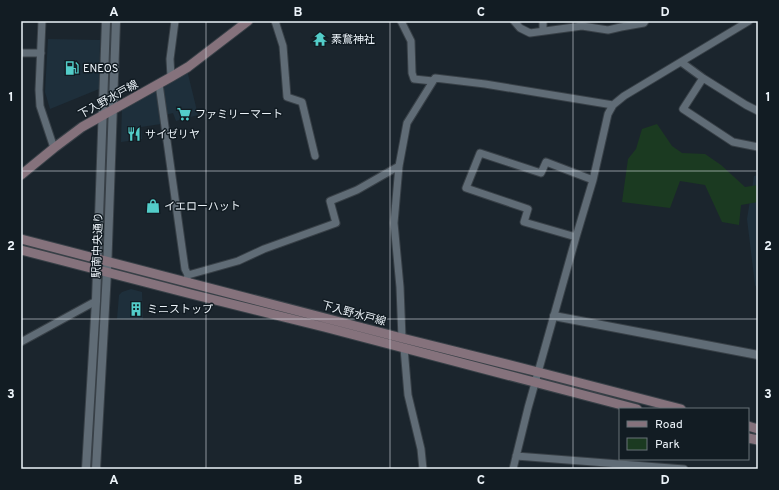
<svg xmlns="http://www.w3.org/2000/svg" width="779" height="490" viewBox="0 0 779 490" font-family="Overpass,'Noto Sans JP',sans-serif">
<style>
.built{fill:#1e2f3b}
.green{fill:#1b3a21}
.lines{fill:none;stroke-linecap:round;stroke-linejoin:round}
.minor-casing{stroke:#384047;stroke-width:9}
.tertiary-casing{stroke:#384047;stroke-width:10}
.secondary-casing{stroke:#384047;stroke-width:11}
.minor{stroke:#606c76;stroke-width:7}
.tertiary{stroke:#606c76;stroke-width:8}
.secondary{stroke:#85727c;stroke-width:9}
.grid{fill:none;stroke:#ecf3f9;stroke-width:1;stroke-opacity:0.55}
.labels{text-anchor:middle;stroke-width:3;stroke-linejoin:round;paint-order:stroke}
.poi-label{font-size:11px;fill:#ecf3f9;stroke:#121c23;text-anchor:start}
.street-label{font-size:11px;fill:#ecf3f9;stroke:#121c23}
.neatline{fill:none;stroke:#ecf3f9;stroke-width:1.5}
.grid-label{font-size:13px;text-anchor:middle;font-weight:bold;fill:#ecf3f9}
</style>
<rect width="100%" height="100%" fill="#1b252d"/>
<path class="built" d="M48,39L100,40L99,89L50,109L45,92Z
M187,70L198,115L176,121L173,113L165,115L161,85Z
M157,87L161,124L141,127L142,139L121,142L122,106Z
M758,175V290L755,285L747,219L754,176Z
M131,289L142,292L143,320L117,319L119,295L122,292Z"/>
<path class="green" d="M657,124L672,146L682,153L705,154L721,165L745,187L758,185V202L741,205L739,225L722,222L705,185L680,181L670,208L622,202L628,159L636,149L642,129Z"/>
<g class="lines">
<defs>
<path id="minor" d="M42,21L39,90L40,106L54,148
M275,21L283,46L287,97L302,102L315,156
M401,21L411,41L412,73L414,79L433,81
M514,21L520,28L530,33L582,26L608,30L621,27L644,23L645,21
M543,21V31
M21,53H41
M681,62L703,78L746,105L758,111
M171,77L170,59L175,21
M703,78L683,109L733,142L758,147
M159,84L185,269L188,275L187,279
M576,237L524,222L528,209L466,188L480,153L541,173L546,162L593,180
M188,275L238,261L264,249L336,223L330,201L357,190L399,166
M402,338L400,287L394,223L399,166L407,123L435,78L485,84L613,105
M21,342L96,301
M404,348L408,395L421,449L423,469
M516,456L684,469
M513,469L528,408L576,237L593,180L608,114L613,105L624,96L749,21"/>
<path id="tertiary" d="M554,316L758,355
M86,469L96,301L106,21
M96,469L107,272L116,21"/>
<path id="secondary" d="M21,175L54,148L82,127L171,77L188,67L248,21
M21,239L402,338L538,372L681,409
M21,250L191,294L324,327L637,409
M748,426L758,429
M748,438L758,440"/>
</defs>
<use href="#minor" class="minor-casing"/>
<use href="#tertiary" class="tertiary-casing"/>
<use href="#secondary" class="secondary-casing"/>
<use href="#minor" class="minor"/>
<use href="#tertiary" class="tertiary"/>
<use href="#secondary" class="secondary"/>
</g>
<path class="grid" d="M206,21V469M390,21V469M573,21V469M21,171H758M21,319H758"/>
<defs>
<symbol id="temple-bare" viewBox="-9 -9 18 18"><path d="M0-6L5-2H3V0L6.5 2.5H4V6H1.5V3h-3V6H-4V2.5H-6.5L-3 0V-2H-5Z" fill="#53cdc9" stroke="#121c23" stroke-width="2.5" paint-order="stroke"/></symbol>
<symbol id="fuel-bare" viewBox="-9 -9 18 18"><path d="M-5.5-6h7V0h2V4h1.3V-2.5L3-4.5l.8-.8L6-3V5H2.5V1h-1V6h-7ZM-4.2-4.7v3.2H.2V-4.7Z" fill="#53cdc9" stroke="#121c23" stroke-width="2.5" paint-order="stroke"/></symbol>
<symbol id="supermarket-bare" viewBox="-9 -9 18 18"><path d="M-6-5.5h2.5l.6 2H6L4.5 2H-2.5L-4.4-4H-6ZM-1.5 3.2a1.3 1.3 0 1 0 .1 0ZM3 3.2a1.3 1.3 0 1 0 .1 0Z" fill="#53cdc9" stroke="#121c23" stroke-width="2.5" paint-order="stroke"/></symbol>
<symbol id="restaurant-bare" viewBox="-9 -9 18 18"><path d="M-5-6h1v4h1v-4h1v4h1v-4h1v5L-1.5 .5V6h-2V.5L-5-1ZM5-6V6H3V1.5H1.5Q1.5-4 5-6Z" fill="#53cdc9" stroke="#121c23" stroke-width="2.5" paint-order="stroke"/></symbol>
<symbol id="shop-bare" viewBox="-9 -9 18 18"><path d="M-5-2.5h2.3a2.7 3.5 0 0 1 5.4 0H5L5.5 6h-11ZM-1.5-2.5h3a1.5 2.3 0 0 0-3 0Z" fill="#53cdc9" stroke="#121c23" stroke-width="2.5" paint-order="stroke"/></symbol>
<symbol id="building-bare" viewBox="-9 -9 18 18"><path d="M-4-6H4V6H1V3H-1V6H-4ZM-2.5-4.3h1.7v1.8h-1.7ZM.8-4.3h1.7v1.8H.8ZM-2.5-1h1.7V.8h-1.7ZM.8-1h1.7V.8H.8Z" fill="#53cdc9" stroke="#121c23" stroke-width="2.5" paint-order="stroke"/></symbol>
</defs>
<g fill-rule="evenodd">
<use href="#temple-bare" x="310" y="29" width="20" height="20"/>
<use href="#fuel-bare" x="62" y="58" width="20" height="20"/>
<use href="#supermarket-bare" x="174" y="104" width="20" height="20"/>
<use href="#restaurant-bare" x="124" y="124" width="20" height="20"/>
<use href="#shop-bare" x="143" y="196" width="20" height="20"/>
<use href="#building-bare" x="126" y="299" width="20" height="20"/>
</g>
<g class="labels">
<g class="poi-label">
<text x="331" y="43">素鵞神社</text>
<text x="83" y="72">ENEOS</text>
<text x="195" y="118">ファミリーマート</text>
<text x="145" y="138">サイゼリヤ</text>
<text x="164" y="210">イエローハット</text>
<text x="147" y="313">ミニストップ</text>
</g>
<g class="street-label">
<text transform="translate(108 99) rotate(-29)" y="4">下入野水戸線</text>
<text transform="translate(97 245) rotate(-88)" y="4">駅南中央通り</text>
<text transform="translate(354 313) rotate(15)" y="4">下入野水戸線</text>
</g>
</g>
<rect width="779" height="490" fill="none" stroke="#121c23" stroke-width="44"/>
<rect x="619" y="408" width="130" height="52" fill="#121c23" stroke="#697279"/>
<rect x="627" y="421" width="20" height="6" fill="#85727c" stroke="#697279"/>
<text x="655" y="428" font-size="12" fill="#ecf3f9">Road</text>
<rect x="627" y="438" width="20" height="12" fill="#1b3a21" stroke="#697279"/>
<text x="655" y="448" font-size="12" fill="#ecf3f9">Park</text>
<rect x="22" y="22" width="735" height="446" class="neatline"/>
<g class="grid-label">
<text x="114" y="16">A</text>
<text x="298" y="16">B</text>
<text x="481" y="16">C</text>
<text x="665" y="16">D</text>
<text x="11" y="101">1</text>
<text x="768" y="101">1</text>
<text x="11" y="250">2</text>
<text x="768" y="250">2</text>
<text x="11" y="398">3</text>
<text x="768" y="398">3</text>
<text x="114" y="484">A</text>
<text x="298" y="484">B</text>
<text x="481" y="484">C</text>
<text x="665" y="484">D</text>
</g>
</svg>
